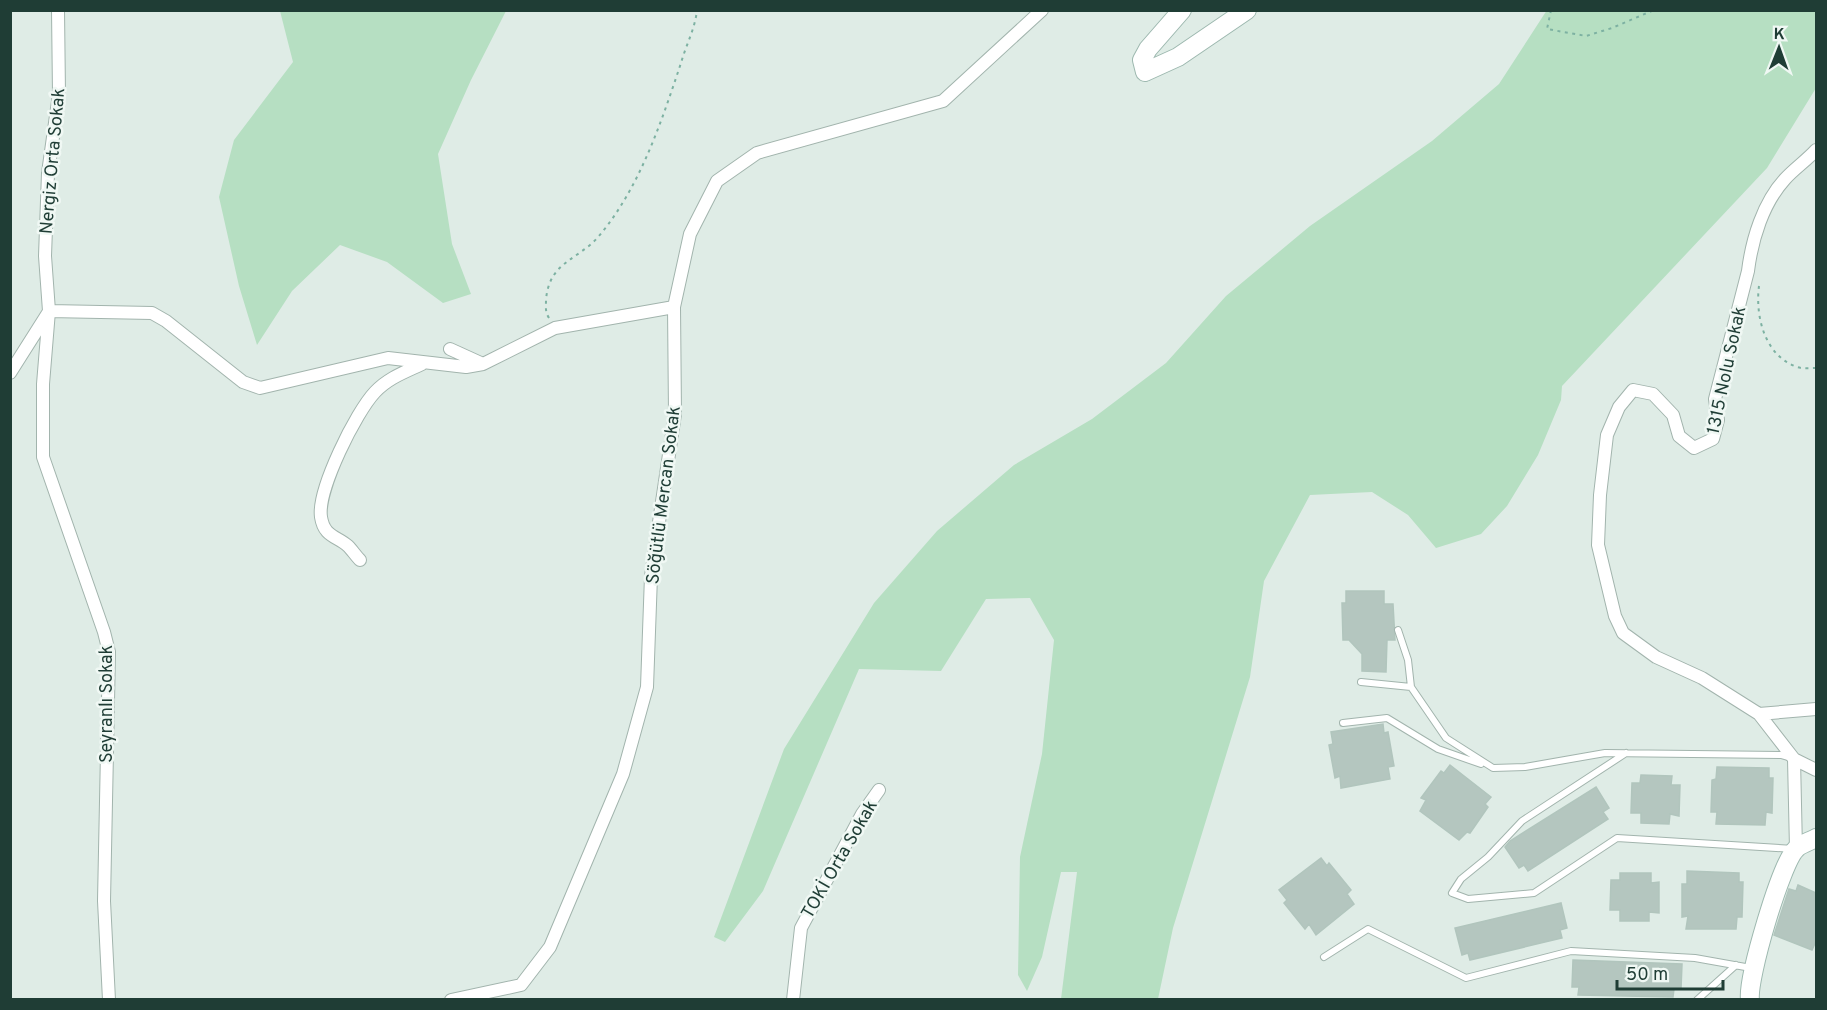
<svg xmlns="http://www.w3.org/2000/svg" width="1827" height="1010" viewBox="0 0 1827 1010" font-family="Overpass,sans-serif">
<style>
.green{fill:#b6dfc2}
.building{fill:#b4c6bf;stroke:#b1c5bd;stroke-width:1.5}
.lines{fill:none;stroke-linecap:round;stroke-linejoin:round}
.lane-casing{stroke:#a2b4ad;stroke-width:8}
.street-casing{stroke:#a2b4ad;stroke-width:14}
.secondary-casing{stroke:#9db8af;stroke-width:20}
.path{stroke:#7db1a2;stroke-width:2;stroke-dasharray:3 4.5;stroke-linecap:butt}
.lane{stroke:#fff;stroke-width:6}
.street{stroke:#fff;stroke-width:12}
.secondary{stroke:#fff;stroke-width:18}
.labels{text-anchor:middle;stroke-width:5;stroke-linejoin:round;paint-order:stroke}
.street-label{font-size:18px;fill:#1f3d35;stroke:#f0f8f4}
</style>
<rect width="100%" height="100%" fill="#dfece6"/>
<path class="green" d="M1547,10L1816,11V88L1767,168L1562,386L1561,400L1538,455L1507,506L1481,534L1436,548L1408,515L1372,492L1310,495L1264,581L1250,677L1173,928L1158,999H1061L1077,872H1061L1042,957L1027,991L1018,975L1020,857L1042,754L1054,640L1030,598L986,599L941,671L859,669L763,891L725,942L714,937L784,749L874,603L937,531L1014,465L1092,419L1166,363L1226,296L1310,226L1432,141L1499,84Z
M280,11H506L471,80L438,154L452,244L471,294L443,303L387,262L340,245L292,291L257,345L239,286L219,197L234,140L293,62Z"/>
<path class="building" d="M1346,591H1384V604H1393L1395,640H1387L1386,672L1362,671V654L1349,640H1343L1342,603H1346Z
M1383,724L1384,733L1388,732L1394,766L1388,767L1390,779L1341,788L1340,776L1335,778L1329,745L1333,744L1331,732Z
M1450,765L1491,797L1485,804L1488,807L1470,833L1467,832L1459,840L1420,811L1426,800L1421,798L1441,771L1444,773Z
M1717,767L1769,768V778H1773L1772,813L1766,812L1765,825L1716,824L1717,812H1711L1712,780L1716,779Z
M1641,775L1672,776L1671,785H1680L1679,816L1670,814L1669,824L1641,823V813H1631L1632,783H1640Z
M1596,787L1609,808L1603,812L1608,819L1528,871L1524,865L1519,868L1505,847L1510,841Z
M1321,858L1327,866L1329,863L1351,890L1347,894L1354,904L1316,935L1309,924L1305,929L1284,903L1287,900L1279,890Z
M1687,871L1739,873V882H1743L1742,917H1737L1736,929H1686L1688,916L1682,917V884H1687Z
M1620,873H1651V883L1659,882V913L1649,912V921H1620V910H1610L1611,880H1620Z
M1798,885L1816,893V941L1812,950L1774,935L1789,889L1796,891Z
M1561,903L1567,928L1560,930L1562,938L1470,960L1468,953L1462,955L1455,928Z
M1573,960L1682,964L1681,989H1674L1673,997L1578,995L1579,987H1572Z"/>
<g class="lines">
<defs>
<path id="lane" d="M1398,630L1408,660L1411,687
M1361,682L1411,687L1446,738L1493,768L1525,767L1605,753L1781,755L1791,758
M1343,723L1387,718L1438,749L1481,764
M1626,753L1522,821L1488,857L1461,879L1452,893L1468,899L1534,893L1617,838L1794,849
M1324,957L1368,929L1466,978L1571,951L1695,958L1751,968
M1697,1000L1736,965"/>
<path id="street" d="M58,10L59,94L48,173L45,256L49,311L43,384V457L104,632L109,652L104,901L109,1000
M1816,150C1807,160 1794,169 1785,179C1763,203 1752,239 1748,271L1715,399L1718,420L1713,439L1694,448L1679,436L1673,415L1653,394L1633,390L1619,407L1607,435L1600,495L1598,545L1615,616L1623,633L1656,657L1702,678L1759,714L1794,759L1816,770
M49,311L152,313L166,321L243,382L260,388L388,358L466,367L483,364L555,328L674,307
M450,349L483,364
M10,373L48,313
M360,560C356,556 352,550 348,546C337,536 324,537 321,517C317,490 356,412 375,392C388,378 405,372 422,364
M1759,714L1816,709
M1794,759L1796,849
M451,1000L521,985L550,947L623,774L647,687L651,576L675,414L674,307L690,234L717,181L757,153L943,101L1042,10
M793,1000L801,928L862,814L879,790"/>
<path id="secondary" d="M1182,10L1148,49L1142,60L1145,72L1178,57L1247,10
M1750,1000C1747,979 1781,863 1796,849C1800,844 1811,841 1816,838"/>
</defs>
<use href="#lane" class="lane-casing"/>
<use href="#street" class="street-casing"/>
<use href="#secondary" class="secondary-casing"/>
<path class="path" d="M1551,10L1547,29L1586,36L1612,28L1654,10
M1759,286C1755,317 1765,356 1797,367C1803,369 1810,368 1816,368
M549,318C545,312 546,307 546,300C549,261 579,260 599,236C640,187 661,123 681,63C686,45 695,29 697,10"/>
<use href="#lane" class="lane"/>
<use href="#street" class="street"/>
<use href="#secondary" class="secondary"/>
</g>
<g class="labels">
<g class="street-label">
<text transform="translate(52 161) rotate(-85)" y="6">Nergiz Orta Sokak</text>
<text transform="translate(1726 370) rotate(-78)" y="6">1315 Nolu Sokak</text>
<text transform="translate(663 495) rotate(-83)" y="6">Söğütlü Mercan Sokak</text>
<text transform="translate(106 704) rotate(-90)" y="6">Seyranlı Sokak</text>
<text transform="translate(839 859) rotate(-60)" y="6">TOKİ Orta Sokak</text>
</g>
</g>
<rect width="1827" height="1010" fill="none" stroke="#1f3d35" stroke-width="24"/>
<g transform="translate(1779 48) rotate(1)" stroke="#f0f8f4" stroke-width="4.5" paint-order="stroke">
<path d="M0-4.5L10 22L0 15L-10 22Z" fill="#1f3d35"/>
<text y="-9" font-size="16" font-weight="bold" text-anchor="middle" fill="#1f3d35">K</text>
</g>
<path d="M1617 980v9h106v-9" fill="none" stroke="#1f3d35" stroke-width="3"/>
<text x="1626" y="980" font-size="18" fill="#1f3d35" stroke="#f0f8f4" stroke-width="4.5" paint-order="stroke">50 m</text>
</svg>
